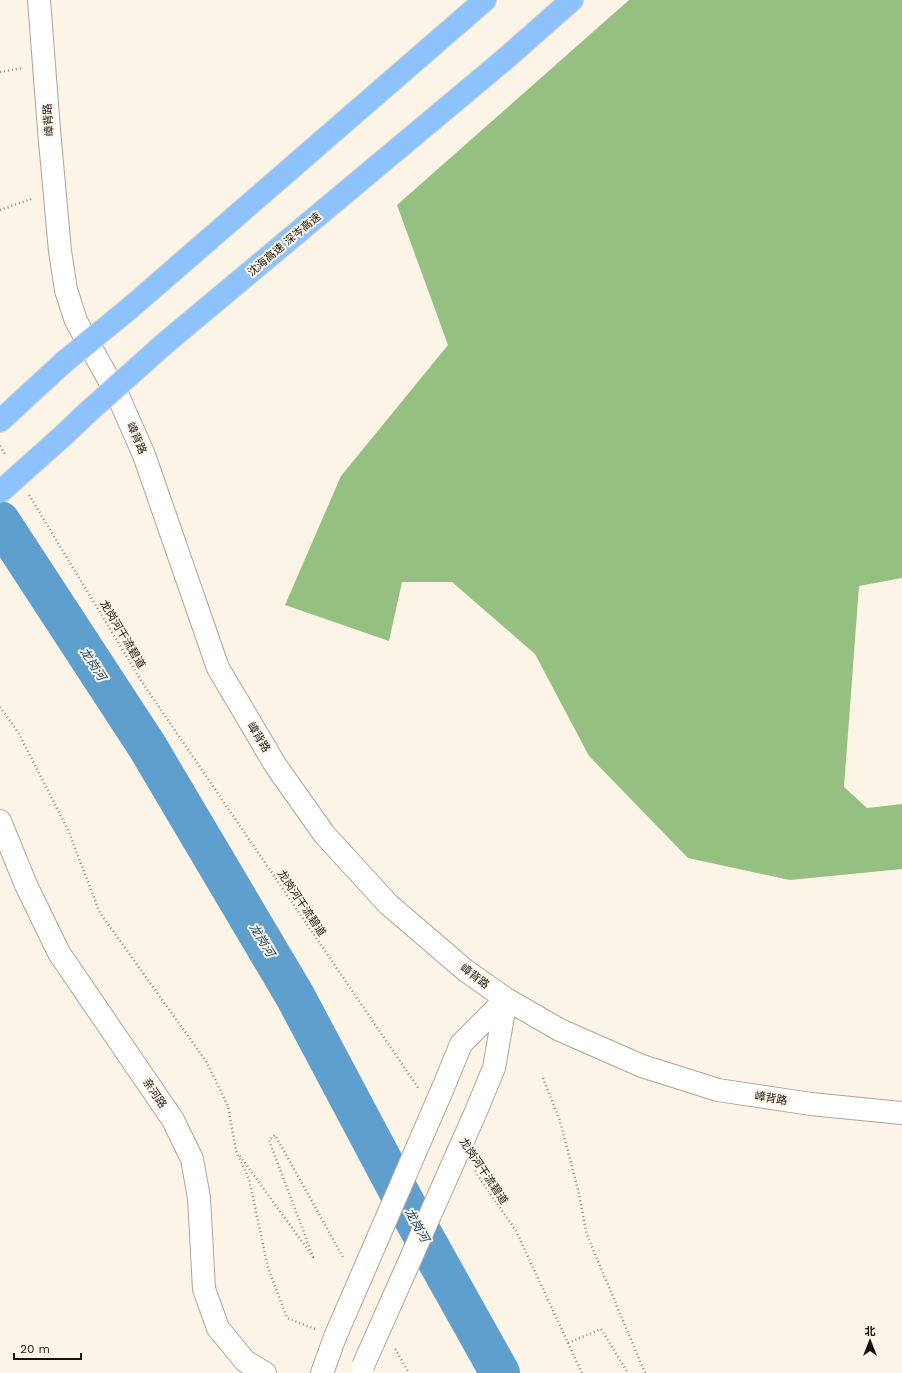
<svg xmlns="http://www.w3.org/2000/svg" width="902" height="1373" viewBox="0 0 902 1373" font-family="'Work Sans','Noto Sans SC',sans-serif">
<style>
.forest{fill:#95c082}
.lines{fill:none;stroke-linecap:round;stroke-linejoin:round}
.river{stroke:#5f9fce;stroke-width:40}
.minor-casing{stroke:#afa497;stroke-width:24}
.highway-casing{stroke:#d5d4d3;stroke-width:24}
.path{stroke:#908a81;stroke-width:2.5;stroke-dasharray:1 3;stroke-linecap:butt}
.minor{stroke:#fff;stroke-width:22}
.highway{stroke:#8dc2fc;stroke-width:22}
.minor-bridge-casing{stroke:#afa497;stroke-width:24;stroke-linecap:butt}
.highway-bridge-casing{stroke:#d5d4d3;stroke-width:24;stroke-linecap:butt}
.minor-bridge{stroke:#fff;stroke-width:22}
.highway-bridge{stroke:#8dc2fc;stroke-width:22}
.labels{text-anchor:middle;stroke-width:4;stroke-linejoin:round;paint-order:stroke}
.street-label{font-size:11px;fill:#15120d;stroke:#fdf4e8}
.water-label{font-size:12px;font-style:italic;fill:#0a3d5d;stroke:#fdf4e8}
</style>
<rect width="100%" height="100%" fill="#fdf4e8"/>
<path class="forest" d="M629,0H902V578L859,586L844,787L867,808L902,804V869L790,880L688,858L589,756L535,654L452,582H402L389,641L285,605L341,476L448,345L397,205Z"/>
<g class="lines">
<path class="river" d="M0,521L147,746L295,996L406,1205L500,1373"/>
<defs>
<path id="minor" d="M39,0L49,130L60,251L66,290L76,321L118,396L144,455L218,668L276,766L324,834L388,904L465,970L506,999L560,1030L642,1066L718,1090L811,1104L902,1113
M0,821L26,885L59,953L173,1120L192,1159L199,1198L204,1289L218,1328L245,1361L265,1373
M443,1088L461,1044L506,999
M474,1116L494,1068L506,999
M322,1373L335,1337"/>
<path id="highway" d="M130,308L485,0
M163,345L504,60L572,0
M0,421L64,362
M66,433L87,413"/>
</defs>
<use href="#minor" class="minor-casing"/>
<use href="#highway" class="highway-casing"/>
<path class="path" d="M0,72L23,68
M0,210L34,198
M0,446L6,456
M29,495L142,682L419,1089
M0,707L18,732L68,830L100,913L206,1061L228,1106L236,1151L249,1179L268,1268L287,1318L315,1329
M543,1078L560,1121L578,1190L587,1235L645,1373
M240,1156L313,1257L269,1140L275,1135L344,1259
M475,1171L516,1231L582,1373
M568,1343L601,1329L628,1373
M395,1349L409,1373"/>
<use href="#minor" class="minor"/>
<use href="#highway" class="highway"/>
<defs>
<path id="minor-bridge" d="M335,1337L443,1088
M363,1366L474,1116"/>
<path id="highway-bridge" d="M64,362L130,308
M87,413L163,345
M0,492L66,433"/>
</defs>
<use href="#minor-bridge" class="minor-bridge-casing"/>
<use href="#highway-bridge" class="highway-bridge-casing"/>
<use href="#minor-bridge" class="minor-bridge"/>
<use href="#highway-bridge" class="highway-bridge"/>
</g>
<g class="labels">
<g class="street-label">
<text transform="translate(48 120) rotate(-94)" y="4">嶂背路</text>
<text transform="translate(284 244) rotate(-40)" y="4">沈海高速 深岑高速</text>
<text transform="translate(137 438) rotate(67)" y="4">嶂背路</text>
<text transform="translate(123 634) rotate(59)" y="4">龙岗河干流碧道</text>
<text transform="translate(259 737) rotate(59)" y="4">嶂背路</text>
<text transform="translate(302 903) rotate(56)" y="4">龙岗河干流碧道</text>
<text transform="translate(475 976) rotate(37)" y="4">嶂背路</text>
<text transform="translate(155 1093) rotate(56)" y="4">亲河路</text>
<text transform="translate(771 1098) rotate(9)" y="4">嶂背路</text>
<text transform="translate(484 1171) rotate(56)" y="4">龙岗河干流碧道</text>
</g>
<g class="water-label">
<text transform="translate(93 664) rotate(57)" y="4">龙岗河</text>
<text transform="translate(262 940) rotate(59)" y="4">龙岗河</text>
<text transform="translate(417 1225) rotate(61)" y="4">龙岗河</text>
</g>
</g>
<g transform="translate(870 1341)" stroke="#fdf4e8" stroke-width="3" paint-order="stroke">
<path d="M0-3L7 15L0 10L-7 15Z" fill="#15120d"/>
<text y="-6" font-size="11" font-weight="bold" text-anchor="middle" fill="#15120d">北</text>
</g>
<path d="M14 1353v6h67v-6" fill="none" stroke="#15120d" stroke-width="2"/>
<text x="20" y="1353" font-size="12" fill="#15120d" stroke="#fdf4e8" stroke-width="3" paint-order="stroke">20 m</text>
</svg>
